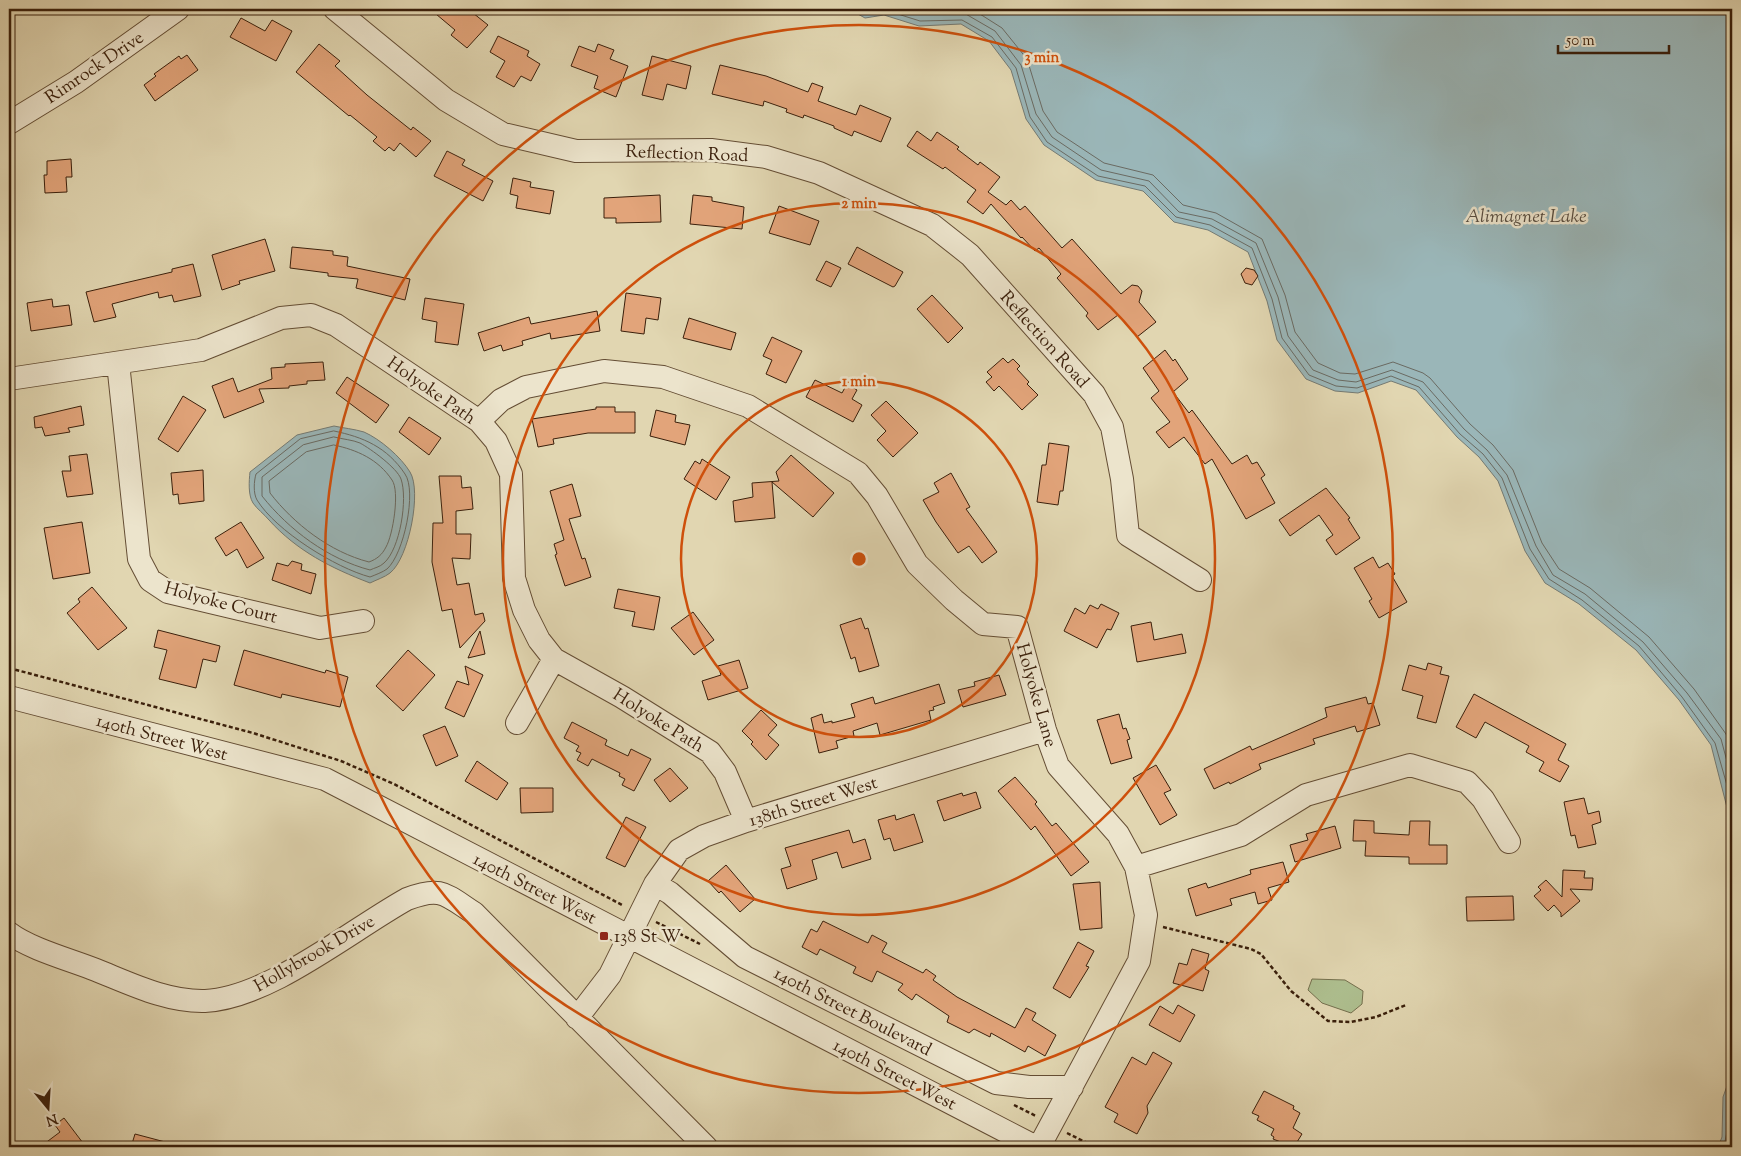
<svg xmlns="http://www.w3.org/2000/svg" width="1741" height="1156" viewBox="0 0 1741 1156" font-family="'Sorts Mill Goudy',serif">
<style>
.green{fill:#aebf8f;stroke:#746f4d}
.water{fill:#9ab6b8;stroke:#747a73}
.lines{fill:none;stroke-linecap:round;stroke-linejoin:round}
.shore{stroke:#6a6a62;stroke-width:1}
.building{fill:#e2a47a;stroke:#3a1f0b}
.minor-casing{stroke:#644d34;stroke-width:24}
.path{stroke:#3a1f0b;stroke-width:2.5;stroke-dasharray:4 2.5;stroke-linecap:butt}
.minor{stroke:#ece4cc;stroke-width:22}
.ring{fill:none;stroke:#ce500c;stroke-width:2.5}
.poi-dot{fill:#8f2418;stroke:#ece4cc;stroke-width:2}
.labels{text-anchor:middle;stroke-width:5;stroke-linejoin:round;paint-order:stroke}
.street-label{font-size:18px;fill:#3a1f0b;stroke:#ece4cc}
.poi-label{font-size:18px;fill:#3a1f0b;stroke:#ece4cc;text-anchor:start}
.water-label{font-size:19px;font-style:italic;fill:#574c3f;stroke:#ece4cc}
.centre{fill:#ce500c;stroke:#ece4cc;stroke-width:2.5}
.ring-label{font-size:15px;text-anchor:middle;font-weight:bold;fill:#ce500c;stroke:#ece4cc;stroke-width:5;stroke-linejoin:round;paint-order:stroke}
</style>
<rect width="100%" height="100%" fill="#e1d6b1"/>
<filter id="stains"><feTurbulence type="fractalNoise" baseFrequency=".004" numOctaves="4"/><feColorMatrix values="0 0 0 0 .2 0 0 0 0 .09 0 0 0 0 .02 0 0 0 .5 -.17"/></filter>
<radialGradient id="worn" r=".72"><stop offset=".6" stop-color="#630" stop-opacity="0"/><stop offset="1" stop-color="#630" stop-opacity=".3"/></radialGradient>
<path class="green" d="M1312,979L1345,980L1363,991L1362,1004L1351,1013L1322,1003L1308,990Z"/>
<path class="water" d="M849,9H1732V827L1711,745L1679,700L1636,650L1579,604L1545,583L1525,551L1498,481L1479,457L1457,437L1416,390L1391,381L1358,393L1335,391L1306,379L1277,340L1267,301L1248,252L1208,230L1174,222L1143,191L1096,180L1044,145L1026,119L1011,70L989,41L961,24L919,26L884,15L865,18Z
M334,426C343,428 354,429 364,432C380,439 401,457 410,472C422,491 409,558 390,573C385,577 376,580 370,583C331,568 297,551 269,520C264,514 257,509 253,503C248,495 249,481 250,472L297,435Z
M1732,1072V1147H1718L1722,1137L1723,1097Z"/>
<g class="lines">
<path class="shore" d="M860,9L867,12L885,10L920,21L962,20L992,37L1016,68L1030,117L1047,142L1098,176L1145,186L1176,217L1210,225L1252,248L1272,299L1282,338L1309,375L1336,386L1357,388L1391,376L1419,387L1460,434L1483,454L1502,478L1530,549L1549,579L1582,600L1639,646L1682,697L1715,743L1732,803
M902,9L921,14L964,13L995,31L1021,65L1036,114L1052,137L1101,170L1149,181L1179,212L1212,219L1256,243L1278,297L1288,336L1313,370L1338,380L1356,382L1392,370L1423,382L1464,429L1487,450L1507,475L1536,546L1553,575L1585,594L1643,642L1687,693L1721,739L1732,780
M972,9L1002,28L1027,59L1043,111L1057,132L1104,163L1153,175L1183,205L1216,213L1262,239L1285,295L1295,332L1318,363L1340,373L1355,374L1393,362L1423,373L1430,378L1470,424L1493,445L1513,470L1542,543L1559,569L1590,588L1649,637L1694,689L1726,734L1732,752
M334,431C363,437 387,447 405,474C417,491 404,554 387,569C383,572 375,575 370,577C336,568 276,531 257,500C253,493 254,481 256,474L300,439Z
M334,437C342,439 353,440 360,443C371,449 397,468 401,479C408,499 400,549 384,563C380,567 374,568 370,570C328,559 289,530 262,496V477L303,445Z
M334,445C357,450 378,459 392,480C400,491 393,535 386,547C382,555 377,559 369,562C330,552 294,524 270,493L269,481L306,452Z
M1723,1147C1731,1128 1725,1107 1732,1087"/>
</g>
<path class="building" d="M430,9H468L488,25L467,48L451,35L455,30Z
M241,18L265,31L272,20L292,31L276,61L230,37Z
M498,36L529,51L527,56L540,64L531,81L521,76L514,87L496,77L505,61L490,52Z
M319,44L340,61L335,66L367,95L411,130L413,127L431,141L416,157L400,143L394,151L389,147L385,151L373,141L377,137L350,115L349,116L296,72Z
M598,44L614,50L610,59L628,66L616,97L594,88L598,76L571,66L579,46L595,52Z
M187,55L198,70L155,101L144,85L156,76L154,74L179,56L181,59Z
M652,56L691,66L686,89L667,84L663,100L642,95Z
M720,65L766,76L808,92L812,83L823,87L818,101L856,115L860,105L891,118L881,142L854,131L852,136L834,128V126L804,115L803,118L786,112L787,109L764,101L763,106L712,94Z
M917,131L931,141L937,132L959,147L957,149L978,165L980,162L1000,177L988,192L1006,205L1011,200L1020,210L1025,206L1062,248L1072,239L1121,294L1132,285L1138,286L1142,291L1139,302L1156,322L1137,337L1118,315L1098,330L1086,316L1088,313L1057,278L1061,274L1039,248L1035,251L1022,237L1021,238L991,204L983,214L967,202L976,190L945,167L943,169L907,146Z
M447,151L465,160L462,165L493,181L483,201L434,176Z
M71,159L72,177H66L67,192L45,193L44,175H47V161Z
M513,178L531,182L530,187L554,191L550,214L516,208L518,196L510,194Z
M660,195L661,222L616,223V218H604V198Z
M693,195L712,197V201L744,207L742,229L690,224Z
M779,206L819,221L810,245L769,233Z
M265,239L275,271L239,281L240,284L222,290L212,255Z
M292,247L333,251V255L348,257L347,266L410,279L405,300L356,288L358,279L328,276V273L290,268Z
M857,247L903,272L895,286L893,287L848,264Z
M826,261L841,268L831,287L816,280Z
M193,264L201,296L174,302L172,295L159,298L158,292L112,304L116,317L94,322L86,292L172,272V269Z
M1246,268L1254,270L1258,276L1252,285L1245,283L1241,274Z
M626,293L661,298L658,320L646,318L644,334L621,331Z
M932,295L963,328L948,343L917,309Z
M425,298L464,304L458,345L435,342L437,322L422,319Z
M52,299L53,307L69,305L72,325L31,331L27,303Z
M597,311L600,331L551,339L550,333L522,341L523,345L503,351L501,345L484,351L478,333L529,317L531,324Z
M689,318L736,333L731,350L683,338Z
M772,337L802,351L786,383L766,374L772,360L763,356Z
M1165,350L1173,361L1175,359L1188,379L1173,392L1189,413L1192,410L1232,464L1247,455L1252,464L1257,462L1265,475L1261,478L1275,503L1246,519L1212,459L1205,464L1184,437L1169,448L1156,432L1170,422L1151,398L1159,391L1143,368Z
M1003,358L1008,363L1013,359L1020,366L1017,369L1029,382L1027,384L1038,395L1022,410L999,386L994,391L986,382L992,377L987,372Z
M323,362L325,380L307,381V384L289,386V388L259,389L264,402L224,418L212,386L233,378L238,392L272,379L271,368L285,367V364Z
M347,377L389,405L376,423L336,393Z
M815,380L842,393L847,384L857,390L852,399L862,405L853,422L806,397Z
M183,396L206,410L178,452L158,439Z
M886,401L918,433L893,457L877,440L886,431L871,415Z
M81,406L84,425L68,428L70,432L45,436L42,427L35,428L34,417Z
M596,407H615V412H635V433H588L553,439L554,444L538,447L532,419L596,409Z
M656,410L676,415L675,422L690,425L685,445L650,436Z
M409,417L441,438L429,455L399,432Z
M1049,443L1069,446L1063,491H1060L1058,505L1037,502L1042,465H1046Z
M87,454L93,494L67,497L62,471H71L69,456Z
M791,455L834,493L813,517L772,482L775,518L735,522L733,501L753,497L752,483L779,481L776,472Z
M702,459L730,477L716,500L684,479L695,461L700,464Z
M203,470L204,501L179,504L178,494L173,495L171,473Z
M951,473L970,507L966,509L997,552L982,563L969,546L958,553L936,522L923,500L939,492L934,483Z
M439,476H461L462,488L471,487L473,509L456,511V534H471L470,559L452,558L457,585L469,583L475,615L483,613L485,621L460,648L452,609L442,611L432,562L433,523H443Z
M572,484L581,516L569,519L582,559L585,558L591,577L565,586L555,555L557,554L554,544L564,540L550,491Z
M1326,488L1350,518L1348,519L1360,538L1336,555L1326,540L1333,535L1319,515L1290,536L1279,520Z
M82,522L90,573L53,579L44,528Z
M241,522L264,558L247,568L237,549L226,556L215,538Z
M1373,557L1379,568L1388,563L1395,574L1392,576L1407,602L1379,618L1369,601L1372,599L1354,568Z
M292,561L302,564L301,570L316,574L311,594L272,580L277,563L288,566Z
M92,587L127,628L98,650L67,613L80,602L78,599Z
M618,589L660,597L654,630L632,626L635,612L614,608Z
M1101,604L1119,613L1111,630L1107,629L1097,648L1064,631L1075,608L1085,614L1090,605L1098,609Z
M693,612L714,640L694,655L671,628Z
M861,618L865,629L868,628L879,666L859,672L855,657L851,659L840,625Z
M1151,622L1154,640L1182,634L1186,653L1137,662L1131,626Z
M158,630L220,646L216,662L203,659L196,688L159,679L167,650L154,647Z
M480,631L485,654L468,658Z
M244,650L325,673L326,670L348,677L340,707L282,694L281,698L234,685Z
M408,650L435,675L403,711L376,686Z
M739,660L748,688L708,700L702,681L721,675L718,666Z
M1428,663L1442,667L1440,674L1449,676L1436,723L1417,718L1423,696L1402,690L1409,665L1426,670Z
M465,666L483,675L464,717L445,708L457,681L469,685Z
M999,675L1006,695L963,707L958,690L975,686L974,682Z
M939,684L945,703L933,707L934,710L929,711L931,720L880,735L877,723L853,731L854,736L836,741L838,748L819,753L811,718L822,714L824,723L832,721V723L855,717L851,704L873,697L875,704Z
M1474,694L1566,744L1558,760L1569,766L1560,782L1539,771L1544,762L1526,752L1529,746L1485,722L1476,738L1456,727Z
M1366,697L1368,704L1373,703L1380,725L1357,732L1355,726L1313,739L1315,744L1259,764L1261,769L1230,784L1229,782L1214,789L1204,769L1250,746L1252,750L1327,717L1325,708Z
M761,710L777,725L768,735L779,745L766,760L751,744L753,742L742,731Z
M1119,714L1123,729L1126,728L1130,739L1127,740L1132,758L1111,764L1097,720Z
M572,722L607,740L605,745L628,756L631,749L651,759L634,791L622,785L625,779L619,776L620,773L592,759L588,766L577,760L581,753L576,751L579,746L564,738Z
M445,726L458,756L436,766L423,735Z
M477,761L508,783L497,800L465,781Z
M1156,765L1171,790L1164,793L1177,815L1160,825L1133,778Z
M670,768L688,788L670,802L654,780Z
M1015,777L1037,802L1035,804L1052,826L1056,823L1089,862L1071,876L1035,826L1031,830L998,791Z
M520,788H553V812L521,813Z
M976,792L981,808L944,821L937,801L962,793L963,796Z
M1584,798L1588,814L1599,811L1601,822L1592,825L1596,844L1578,848L1575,835L1571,836L1564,802Z
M914,814L923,842L894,851L890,838L884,840L878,820L895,815L896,820Z
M626,817L646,827L625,867L606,858Z
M1354,820L1374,821V833L1409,835L1410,821H1430L1429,845H1447V864H1409V857L1365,856L1366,841H1353Z
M1335,826L1341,848L1295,862L1290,845L1308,840L1306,834Z
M849,830L853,843L865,839L871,859L842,868L837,852L812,860L817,879L787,889L781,869L791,866L785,848Z
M1283,862L1289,882L1268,888L1272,900L1258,904L1255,892L1230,899L1232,905L1196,916L1188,889L1206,883L1208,888L1251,874L1250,870Z
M726,865L755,899L740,912L721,891L719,893L708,881Z
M1563,870L1585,871L1584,878H1593L1592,890L1570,889L1580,901L1561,917V913L1554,905L1548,911L1534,896L1541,890L1538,887L1546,880L1562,897Z
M1100,882L1102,928L1080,930L1073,884Z
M1513,896L1514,920L1467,921L1466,897Z
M823,921L868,943L872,935L887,943L882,952L923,973L926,969L936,976L933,980L957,997L1015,1028L1026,1008L1036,1013L1032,1020L1056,1035L1045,1056L1028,1046L1025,1052L991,1033L990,1037L974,1029L969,1033L947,1022L949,1016L916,994L912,1000L898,990L903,984L877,971L872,982L853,973L856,967L820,949L817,955L802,947L811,929L817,932Z
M1078,942L1094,951L1086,966L1089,967L1070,998L1053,988Z
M1192,949L1209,954L1205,969L1209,971L1203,991L1173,983L1179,963L1187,965Z
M1178,1005L1195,1015L1180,1042L1149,1025L1160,1006L1173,1014Z
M1153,1052L1172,1063L1147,1106L1148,1113L1137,1134L1114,1122L1118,1114L1105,1107L1132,1057L1146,1065Z
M1264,1091L1294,1106L1293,1109L1300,1113L1293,1128L1302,1134L1294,1147L1273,1139L1274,1137L1271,1135L1274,1129L1257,1120L1259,1116L1252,1113Z
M64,1118L86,1147H40L60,1132L55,1125Z
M135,1134L169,1143V1147H131Z"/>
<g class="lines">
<defs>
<path id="minor" d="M335,9L446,100L503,134L576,151L711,150L766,157L819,173L932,225L970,255L1094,394L1112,427L1122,479L1128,535L1200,580
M9,123L76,82L178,9
M118,363L139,559L150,580L168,592L320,628L363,621
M9,379L201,350L281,318L311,315L336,325L479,421L496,441L511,474L514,578L524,610L539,640L554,659L622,697L710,752L725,772L746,821
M479,421L501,400L526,387L604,371L663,377L748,406L858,473L877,496L917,564L954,600L983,624L1017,627L1045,730L1058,766L1118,834L1136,867L1146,915L1139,961L1039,1147
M9,697L325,779L1036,1147
M517,723L554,659
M1136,867L1241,835L1306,795L1410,765L1467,782L1483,799L1509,842
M655,884L670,893L745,957L996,1083L1029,1087H1072
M9,933C30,949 71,960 96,970C131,984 167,1002 205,1001C269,998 351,930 407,899C441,886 445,894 474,913L706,1147
M577,1018L610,975L655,884L679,850L704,836L746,821L1045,730"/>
</defs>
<use href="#minor" class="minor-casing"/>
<path class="path" d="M9,668L253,733L341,761L394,784L624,906
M656,922L700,944
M1163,927L1251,949L1261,954L1291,991L1328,1021L1351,1022L1376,1017L1406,1005
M1014,1105L1036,1116
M1067,1133L1095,1147"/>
<use href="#minor" class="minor"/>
</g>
<g class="ring">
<circle cx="859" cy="559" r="178"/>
<circle cx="859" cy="559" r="356"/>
<circle cx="859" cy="559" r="534"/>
</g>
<rect class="poi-dot" x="599" y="931" width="10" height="10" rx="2.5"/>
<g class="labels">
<g class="street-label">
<text transform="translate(94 67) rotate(-34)" y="6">Rimrock Drive</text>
<text transform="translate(687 153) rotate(2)" y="6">Reflection Road</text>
<text transform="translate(1045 339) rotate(48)" y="6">Reflection Road</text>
<text transform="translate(432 390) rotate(35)" y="6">Holyoke Path</text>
<text transform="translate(221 602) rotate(15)" y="6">Holyoke Court</text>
<text transform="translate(1037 695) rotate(74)" y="6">Holyoke Lane</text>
<text transform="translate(659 720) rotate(32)" y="6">Holyoke Path</text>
<text transform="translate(162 737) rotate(15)" y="6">140th Street West</text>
<text transform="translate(813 801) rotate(-17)" y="6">138th Street West</text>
<text transform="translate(535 888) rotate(27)" y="6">140th Street West</text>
<text transform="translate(314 953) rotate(-30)" y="6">Hollybrook Drive</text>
<text transform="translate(853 1011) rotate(27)" y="6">140th Street Boulevard</text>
<text transform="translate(895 1074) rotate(27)" y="6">140th Street West</text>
</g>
<g class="poi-label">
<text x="614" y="942">138 St W</text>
</g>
<g class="water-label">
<text x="1526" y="222">Alimagnet Lake</text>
</g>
</g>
<circle cx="859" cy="559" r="8" class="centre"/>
<g class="ring-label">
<text x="1042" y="62">3 min</text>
<text x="859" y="208">2 min</text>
<text x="859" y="386">1 min</text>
</g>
<rect width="1741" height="1156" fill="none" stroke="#e1d6b1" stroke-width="30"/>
<rect x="10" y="10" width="1721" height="1136" fill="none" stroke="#3a1f0b" stroke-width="2.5"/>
<rect x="15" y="15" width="1711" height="1126" fill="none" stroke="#3a1f0b"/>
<g transform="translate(48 1108) rotate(162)" stroke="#ece4cc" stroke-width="4" paint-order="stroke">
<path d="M0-4L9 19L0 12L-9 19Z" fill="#3a1f0b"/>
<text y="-8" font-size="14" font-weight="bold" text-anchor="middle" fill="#3a1f0b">N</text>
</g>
<path d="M1558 45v8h111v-8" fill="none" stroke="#3a1f0b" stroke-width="2.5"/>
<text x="1566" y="45" font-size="15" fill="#3a1f0b" stroke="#ece4cc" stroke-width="4" paint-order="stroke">50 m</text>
<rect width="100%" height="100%" filter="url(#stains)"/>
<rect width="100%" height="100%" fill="url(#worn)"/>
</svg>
